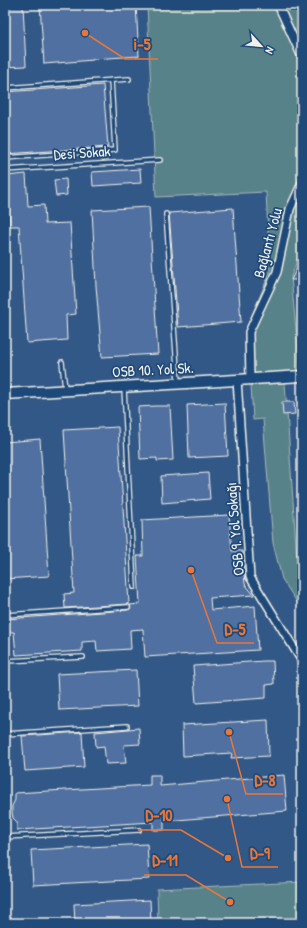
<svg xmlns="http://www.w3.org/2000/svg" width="307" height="928" viewBox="0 0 307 928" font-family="'Patrick Hand',sans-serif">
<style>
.built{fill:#325887}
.green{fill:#598289;stroke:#a6bab8}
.building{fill:#5070a0;stroke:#f4f1e8}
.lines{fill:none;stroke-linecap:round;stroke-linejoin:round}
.lane-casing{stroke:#f4f1e8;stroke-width:6}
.street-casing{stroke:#f4f1e8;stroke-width:10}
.secondary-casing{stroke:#f4f1e8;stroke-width:13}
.lane{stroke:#1f4a7a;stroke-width:3.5}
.street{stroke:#1f4a7a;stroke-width:7}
.secondary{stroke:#1f4a7a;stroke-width:10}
.labels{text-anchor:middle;stroke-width:3.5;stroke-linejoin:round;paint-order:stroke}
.street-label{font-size:15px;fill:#f4f1e8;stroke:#1f4a7a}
.leader{fill:none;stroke:#ea7738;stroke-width:1.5}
.callout-dot{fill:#ea7738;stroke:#1f4a7a;stroke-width:1.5}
.callout-label{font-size:16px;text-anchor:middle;font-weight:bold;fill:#ea7738;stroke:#1f4a7a;stroke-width:3.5;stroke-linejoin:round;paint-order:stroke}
</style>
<rect width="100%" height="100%" fill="#1f4a7a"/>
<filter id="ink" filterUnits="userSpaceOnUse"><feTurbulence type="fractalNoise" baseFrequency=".025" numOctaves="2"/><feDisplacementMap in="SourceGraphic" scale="8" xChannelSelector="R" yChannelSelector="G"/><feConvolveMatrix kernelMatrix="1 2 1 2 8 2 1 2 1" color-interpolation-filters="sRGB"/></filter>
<g filter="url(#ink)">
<path class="built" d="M5,5H302V923H5Z"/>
<path class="green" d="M147,5H302V257L298,258L291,277L300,371L246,375L245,332L270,272L266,192L156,197Z
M285,383L297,560H302V610L282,579L273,543L263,419L253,420L251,384Z
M302,882V915L296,923H158L157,889Z"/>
<path class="building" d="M5,5H23L26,66L5,67Z
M40,5H136L139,56L93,59V60L44,64Z
M103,85L108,147L5,154V92Z
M140,169L141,183L93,186L92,172Z
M26,174L28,206L44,205L45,224L70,223L76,314L66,315L67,340L27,343L19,226H10L7,176Z
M66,179L67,195L56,196L54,180Z
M149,207L157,340L158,354L102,357L96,286L92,210Z
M233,208L241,322L178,327L169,213Z
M302,267V280H291L297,268Z
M282,402H294L295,414L283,415Z
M225,403L228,456L189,458L187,405Z
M155,406H170L173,460L157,461V458L140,459L138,407Z
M118,427L129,604L65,608L64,594L74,593L64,430Z
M40,439L49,576L5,579V442Z
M208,473L210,499L162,503L161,476Z
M229,515L232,551H242L245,584L254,595L210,598L211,610L255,606L258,650L145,657L143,629L130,630L131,649L97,651L96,641L82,642V651L16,655L14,632H8L7,619L128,610L131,608L130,605L140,604L137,556H143L142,520Z
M264,661H273L274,684L266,685V698L196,703L193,666Z
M136,670L138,706L59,710L57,674Z
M268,720L269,756L231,758L232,753L183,756L182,725Z
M139,728L140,744L124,745L126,763L106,764L104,746L96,747L95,732Z
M82,732L84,767L25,771L22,736Z
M150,775H160V786L284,775L287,811L164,821V830H153V822L17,830V822L13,818L12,812V806L15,800V793L150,785Z
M147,844L149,879L33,885L31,850Z
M150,900L151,923H75L74,904Z"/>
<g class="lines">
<defs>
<path id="lane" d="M5,88L129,79
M5,158L115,150L111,80
M5,170L160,160
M166,214L178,382
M62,362L65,389
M124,388L134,587
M5,615L128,607
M5,645L6,661L83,657
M5,734L127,726
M5,837L139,830"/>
<path id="street" d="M278,5L302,57
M250,379L249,332L277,272L290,209L302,183
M237,380L250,577L302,661"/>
<path id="secondary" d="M5,394L302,376"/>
</defs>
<use href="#lane" class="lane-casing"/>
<use href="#street" class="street-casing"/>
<use href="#secondary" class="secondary-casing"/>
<use href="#lane" class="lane"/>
<use href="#street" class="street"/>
<use href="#secondary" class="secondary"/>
</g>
</g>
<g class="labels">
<g class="street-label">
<text transform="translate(82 153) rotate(-4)" y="5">Desi Sokak</text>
<text transform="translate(268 243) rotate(-75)" y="5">Bağlantı Yolu</text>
<text transform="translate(153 370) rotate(-3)" y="5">OSB 10. Yol Sk.</text>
<text transform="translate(235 529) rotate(-95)" y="5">OSB 9. Yol Sokağı</text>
</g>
</g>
<path class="leader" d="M85 33L125 59H158M191 570L217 643H254M229 732L246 794H283M228 858L181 830H138M227 799L242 867H278M230 902L186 875H144"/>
<g class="callout-dot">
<circle cx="85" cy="33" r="4"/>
<circle cx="191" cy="570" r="4"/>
<circle cx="229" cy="732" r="4"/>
<circle cx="228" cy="858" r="4"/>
<circle cx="227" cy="799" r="4"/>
<circle cx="230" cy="902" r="4"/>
</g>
<g class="callout-label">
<text x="142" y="50">i-5</text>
<text x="235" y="635">D-5</text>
<text x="265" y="786">D-8</text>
<text x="159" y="821">D-10</text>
<text x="260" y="859">D-9</text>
<text x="165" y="866">D-11</text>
</g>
<rect width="307" height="928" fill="none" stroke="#1f4a7a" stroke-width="20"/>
<rect x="10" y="10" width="287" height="908" fill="none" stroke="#f4f1e8" stroke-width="1.5" filter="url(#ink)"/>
<g transform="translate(261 46) rotate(117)" stroke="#1f4a7a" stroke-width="3" paint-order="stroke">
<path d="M0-3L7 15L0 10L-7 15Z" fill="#f4f1e8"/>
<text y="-6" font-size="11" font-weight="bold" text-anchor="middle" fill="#f4f1e8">N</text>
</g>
</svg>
